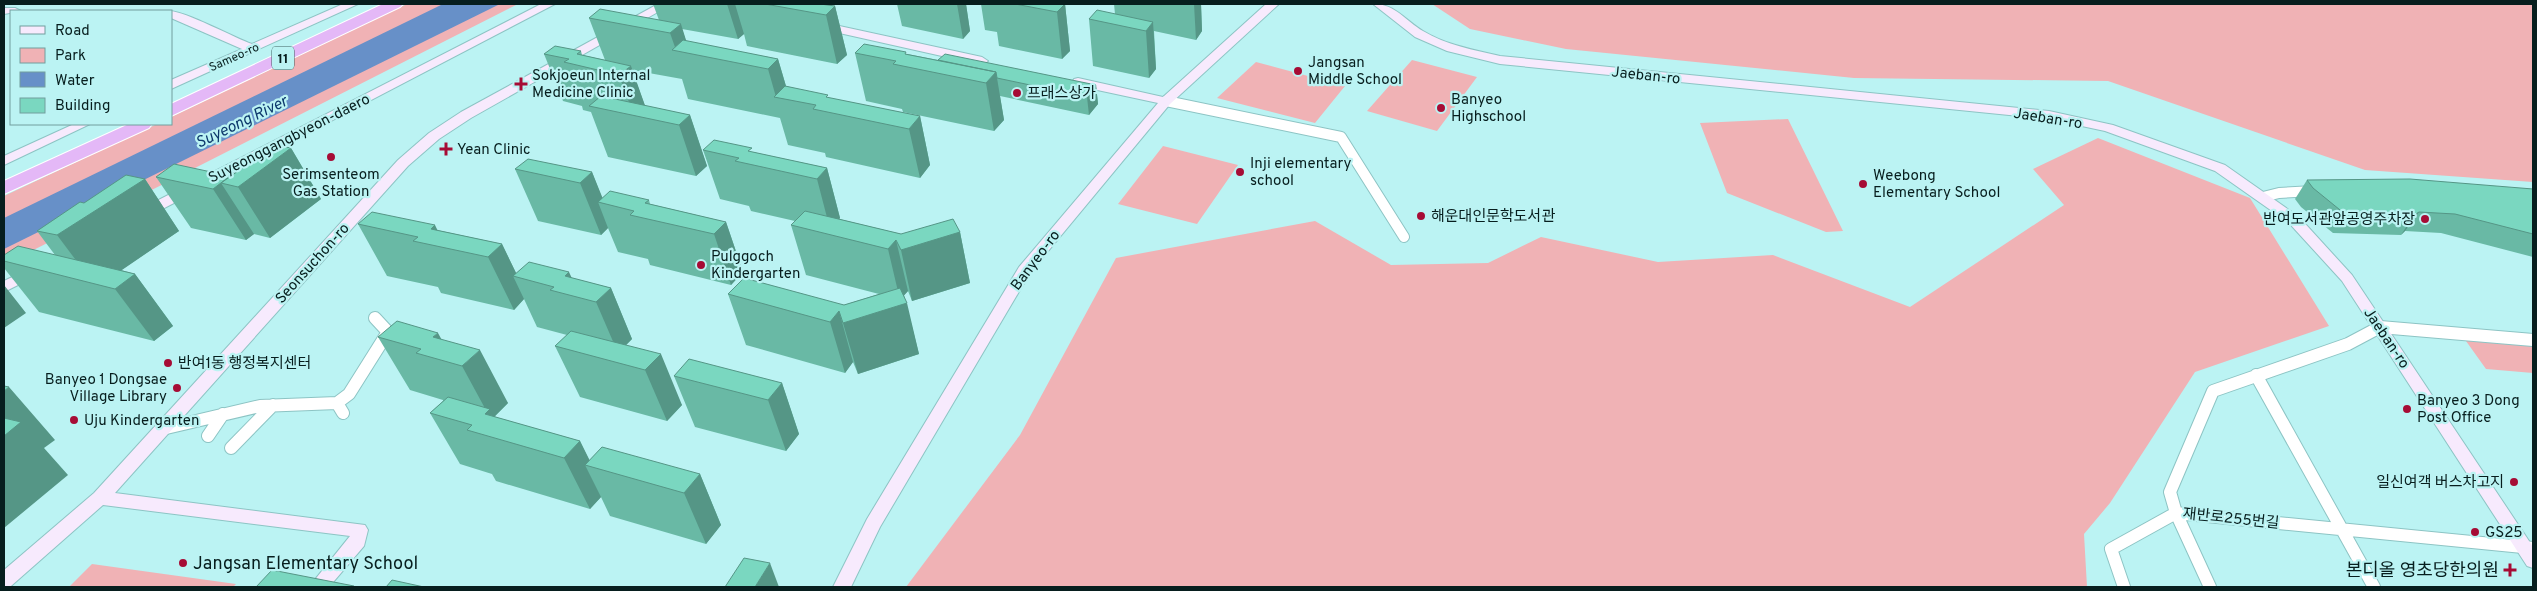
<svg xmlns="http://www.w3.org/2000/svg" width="2537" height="591" viewBox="0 0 2537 591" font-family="Overpass,'Noto Sans KR',sans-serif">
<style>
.green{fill:#f0b2b5}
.water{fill:#6790c8}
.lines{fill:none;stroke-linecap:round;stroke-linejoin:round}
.street-far1-casing{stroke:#8dc4c4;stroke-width:12}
.street-casing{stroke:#8dc4c4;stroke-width:14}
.secondary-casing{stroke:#8dc4c4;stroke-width:2}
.highway-casing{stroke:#fff;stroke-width:2}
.street-far1{stroke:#fff;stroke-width:10}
.street{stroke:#fff;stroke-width:12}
.secondary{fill:#f7eafd;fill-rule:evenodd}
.highway{fill:#e4b8f7;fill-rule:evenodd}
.wall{fill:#69b9a5}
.shaded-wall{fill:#559686}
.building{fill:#7ad7c0;stroke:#559686}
.poi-dot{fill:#a60c35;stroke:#bbf3f3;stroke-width:2}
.labels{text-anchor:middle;stroke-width:4.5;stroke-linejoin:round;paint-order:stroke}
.far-street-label{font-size:12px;fill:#071e1e;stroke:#bbf3f3}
.shield{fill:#bbf3f3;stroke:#3d5e5e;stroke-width:1}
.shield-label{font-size:14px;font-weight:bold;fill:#071e1e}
.poi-label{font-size:15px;fill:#071e1e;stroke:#bbf3f3;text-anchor:start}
.street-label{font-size:15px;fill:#071e1e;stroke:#bbf3f3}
.water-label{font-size:16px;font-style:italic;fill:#0e396c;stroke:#bbf3f3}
.near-poi-label{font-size:18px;fill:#071e1e;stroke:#bbf3f3;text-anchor:start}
</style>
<rect width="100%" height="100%" fill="#bbf3f3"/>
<path class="green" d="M407,4H518L4,265V196L157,124H171V117Z
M1432,4H2533V182L2365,170L2108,81L1854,78L1566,49L1470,29Z
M1412,60L1477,77L1437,131L1367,111Z
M1256,62L1345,86L1315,123L1217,98Z
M1788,119L1843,231L1826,232L1727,193L1700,123Z
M2098,138L2250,198L2329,326L2195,372L2110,503L2084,534L2087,587H906L1020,435L1116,258L1315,221L1391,265L1488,263L1541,237L1658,262L1773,255L1910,307L2064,205L2033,169Z
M1163,146L1238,165L1197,224L1118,204Z
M2461,334L2533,340V373L2486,369Z
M92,564L236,584L233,587H69Z"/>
<path class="water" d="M443,4H500L4,249V218Z"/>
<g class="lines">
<defs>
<path id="street-far1" d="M1166,101L1341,137L1404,237
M2263,197L2279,193L2314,191"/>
<path id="street" d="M2256,375L2374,587
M337,403L349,394L388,332L375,318
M162,429L260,406L337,403L343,413
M208,436L223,414
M231,448L273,405
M2176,513L2533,548
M2124,587L2111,549L2176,513
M2210,587L2176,513L2170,492L2213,391L2348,344L2380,327L2533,340"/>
<path id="secondary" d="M343,4H358L171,89V80L242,49L171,18V11H168C181,9 235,38 252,44Z
M541,4H555L149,216L144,217L137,213L139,210Z
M658,4H672L471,118L439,139L408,166L115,493L365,525L368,530L364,546L329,587H309L350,536L103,505L11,586L4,587V570L94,493L398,160L429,133L461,112Z
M1266,4H1279L1170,104L1030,273L880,527L851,587H833L867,519L1019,267L1158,103L1074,85L1072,82L1074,79L1078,78L1163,97Z
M1373,4C1394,3 1406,21 1423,31C1446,45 1474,50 1500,56L2049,111L2113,125L2225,165L2299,217L2352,275L2533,547V568L2527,566L2342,281L2289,223L2215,171L2105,131L2049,119L1500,64L1447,51L1415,37Z
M4,8H15L21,11L4,14Z
M821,22L982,57L988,61L982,65L817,28L815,26Z
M74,124H90L4,165V156Z
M31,268L38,273L36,276L4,292V281Z"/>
<path id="highway" d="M383,4H403L400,7L171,116V104Z
M129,124H152L149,128L4,194V181Z"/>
</defs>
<use href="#street-far1" class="street-far1-casing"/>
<use href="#street" class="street-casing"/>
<use href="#secondary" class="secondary-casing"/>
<use href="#highway" class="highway-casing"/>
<use href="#street-far1" class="street-far1"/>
<use href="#street" class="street"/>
<use href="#secondary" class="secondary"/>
<use href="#highway" class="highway"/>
</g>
<path class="wall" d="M653,4H820L835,6L847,55L837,64L747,46L744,34L738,39L682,29L686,41L778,59L786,86L829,98L920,116L930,165L920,178L826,157L825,153L788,145L780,118L688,99L682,79L632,70L645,106L690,115L707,166L696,176L608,157L591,112L583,110L582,106L563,101L544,54L581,51L582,55L605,60L589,18L659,20Z
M897,4H966L970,31L963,39L902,26Z
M981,4H1065L1070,51L1062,59L999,46L997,32L985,30Z
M1114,4H1201L1202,31L1196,40L1154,31L1156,69L1149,78L1093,66L1089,19L1115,14Z
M855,53L907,54L938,60L1096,85L1098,104L1089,115L1000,96L1004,120L994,131L903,112L902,109L866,101Z
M291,148L321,199L270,238L254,234L246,240L191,228L156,177H230Z
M703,150L753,152L827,168L840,218L839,219L901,234L960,232L970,283L912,301L908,291L904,295L919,354L858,374L853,362L845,373L746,345L728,294L844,305L879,294L806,275L791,225L795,221L751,211L749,206L720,199Z
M515,169L592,172L602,198L649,200L650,204L726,222L743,272L731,285L650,265L648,259L618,252L608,228L601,235L538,221Z
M145,179L179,231L121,270L135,274L173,326L154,341L39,312L4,268V255H55L37,231Z
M2307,180L2533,189V257L2441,233L2405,231L2401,235L2333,233L2301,207L2295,199Z
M358,224L437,230L502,244L516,273L572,278L611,288L632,339L626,345L682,405L667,421L580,397L555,346L567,335L537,327L524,299L514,310L441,293L438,287L387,276Z
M378,337L442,340L508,403L495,416V417L580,441L589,460L700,474L721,525L706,544L610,516L601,497L590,509L496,481L492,474L460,464L430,413L443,401V400L410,390Z
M674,376L782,383L799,434L786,451L695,427Z"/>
<path class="shaded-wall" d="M727,4H735L744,34L738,39Z
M957,4H966L970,31L963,39Z
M1065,4L1070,51L1062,59L1057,12Z
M1194,4H1201L1202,31L1196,40Z
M835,6L847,55L837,64L826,15Z
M1153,22L1156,69L1149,78L1146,31Z
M681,24L690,53L676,50L670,33Z
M778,59L790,100L776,97L768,69Z
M631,66L648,114L634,116L619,75Z
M996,72L1004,120L994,131L986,83Z
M1096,85L1098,104L1089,115L1087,97Z
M690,115L707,166L696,176L679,125Z
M920,116L930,165L920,178L909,129Z
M291,148L321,199L270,238L238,187Z
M827,168L840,218L830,229L817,179Z
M592,172L605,204L598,202L608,228L601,235L580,183Z
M230,176L221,183L254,234L246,240L213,189Z
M145,179L179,231L100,285L93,283L57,235Z
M2419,212L2405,231L2401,235L2414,215Z
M726,222L743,272L731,285L714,234Z
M435,225L446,248L431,229Z
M960,232L970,283L912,301L901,250Z
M896,240L908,291L900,300L888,249Z
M502,244L518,277L513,276L524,299L514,310L488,257Z
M569,272L581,298L565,276Z
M135,274L173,326L154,341L115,289Z
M4,285L26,313L4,328Z
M611,288L632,339L618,353L596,302Z
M907,303L919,354L858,374L843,323Z
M839,311L853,362L845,373L830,322Z
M438,333L455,364L433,337Z
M480,350L508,403L495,416L508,441L485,414L487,412L462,366Z
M661,354L682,405L667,421L645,370Z
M782,383L799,434L786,451L768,400Z
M9,387L55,440L44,448L68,475L4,528V391Z
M580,441L593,467L585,465L601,497L590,509L564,458Z
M700,474L721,525L706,544L684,493Z
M770,563L779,587H755Z"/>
<path class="building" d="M765,4H820L835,6L826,15Z
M1015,4H1065L1057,12Z
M600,9L681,24L670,33L589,18Z
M1097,10L1153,22L1146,31L1089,19Z
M683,40L778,59L768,69L672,50Z
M864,44L906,52L905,54L996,72L986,83L893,64L896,61L855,53Z
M555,46L581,51L577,54L631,66L619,75L564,62L569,59L544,54Z
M945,54L1096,85L1087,97L997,78L996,72L938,60Z
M785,86L828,95L826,97L920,116L909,129L813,109L816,105L774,97Z
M601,96L690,115L679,125L589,106Z
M714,140L752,148L748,151L827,168L817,179L735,161L739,158L703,150Z
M275,145L291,148L238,187L221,183Z
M528,159L592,172L580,183L515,169Z
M174,164L230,176L213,189L156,177Z
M126,175L145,179L57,235L37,231L80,202L84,203Z
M2410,179L2533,189V234L2455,214L2419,212L2414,215L2345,214L2313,188L2307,180Z
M610,191L649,200L645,203L726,222L714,234L630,215L634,211L598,202Z
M805,211L901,234L953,219L960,232L901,250L896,240L888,249L791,225Z
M372,212L435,225L431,229L502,244L488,257L413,241L418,237L358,224Z
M18,246L135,274L115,289L4,261V255Z
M529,262L569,272L565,276L611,288L596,302L550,290L554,287L513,276Z
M744,278L844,305L900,288L907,303L843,323L839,311L830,322L728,294Z
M397,321L438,333L433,337L480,350L462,366L416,353L421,349L378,337Z
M571,331L661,354L645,370L555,346Z
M689,359L782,383L768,400L674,376Z
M4,386L9,387L4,391Z
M448,397L490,409L485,414L580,441L564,458L467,430L472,425L430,413Z
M4,418L21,422L4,436Z
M602,447L700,474L684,493L585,465Z
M744,558L770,563L755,587H725Z
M272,570L354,586L353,587H256Z
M392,580L424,587H386Z"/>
<g class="poi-dot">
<circle cx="1298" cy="71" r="5"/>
<path d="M518.5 76.5h5v5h5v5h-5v5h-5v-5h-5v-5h5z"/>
<circle cx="1017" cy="93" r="5"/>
<circle cx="1441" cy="108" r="5"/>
<path d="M443.5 141.5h5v5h5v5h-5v5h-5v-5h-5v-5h5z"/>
<circle cx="331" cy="157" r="5"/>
<circle cx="1240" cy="172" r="5"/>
<circle cx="1863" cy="184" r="5"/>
<circle cx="1421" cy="216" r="5"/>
<circle cx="2425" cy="219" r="5"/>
<circle cx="701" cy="265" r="5"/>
<circle cx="168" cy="363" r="5"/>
<circle cx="177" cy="388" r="5"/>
<circle cx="2407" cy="409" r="5"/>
<circle cx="74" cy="420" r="5"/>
<circle cx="2514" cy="482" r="5"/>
<circle cx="2475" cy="532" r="5"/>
<circle cx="183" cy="563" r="5"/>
<path d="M2507.5 562.5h5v5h5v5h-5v5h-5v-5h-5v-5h5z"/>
</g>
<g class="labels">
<g class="far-street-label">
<text transform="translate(234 57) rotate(-24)" y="4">Sameo-ro</text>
</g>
<rect class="shield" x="272" y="46.5" width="22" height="23" rx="4"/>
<g class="shield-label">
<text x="283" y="63">11</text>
</g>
<g class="poi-label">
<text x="1308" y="67">Jangsan<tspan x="1308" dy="17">Middle School</tspan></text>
<text x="532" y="80">Sokjoeun Internal<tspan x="532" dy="17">Medicine Clinic</tspan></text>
<text x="1027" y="98">프래스상가</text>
<text x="1451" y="104">Banyeo<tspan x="1451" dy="17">Highschool</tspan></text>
<text x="457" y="154">Yean Clinic</text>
<text x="1250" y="168">Inji elementary<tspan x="1250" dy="17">school</tspan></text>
<text x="331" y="179" text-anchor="middle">Serimsenteom<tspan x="331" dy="17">Gas Station</tspan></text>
<text x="1873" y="180">Weebong<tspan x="1873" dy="17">Elementary School</tspan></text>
<text x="1431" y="221">해운대인문학도서관</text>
<text x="2415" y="224" text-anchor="end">반여도서관앞공영주차장</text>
<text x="711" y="261">Pulggoch<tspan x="711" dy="17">Kindergarten</tspan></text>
<text x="178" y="368">반여1동 행정복지센터</text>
<text x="167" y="384" text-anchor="end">Banyeo 1 Dongsae<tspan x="167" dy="17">Village Library</tspan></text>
<text x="2417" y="405">Banyeo 3 Dong<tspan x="2417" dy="17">Post Office</tspan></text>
<text x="84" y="425">Uju Kindergarten</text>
<text x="2504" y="487" text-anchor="end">일신여객 버스차고지</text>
<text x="2485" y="537">GS25</text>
</g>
<g class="street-label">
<text transform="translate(1646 75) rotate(6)" y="5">Jaeban-ro</text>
<text transform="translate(2048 118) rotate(9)" y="5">Jaeban-ro</text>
<text transform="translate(289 138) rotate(-27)" y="5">Suyeonggangbyeon-daero</text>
<text transform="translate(1035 260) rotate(-53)" y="5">Banyeo-ro</text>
<text transform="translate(312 263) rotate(-48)" y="5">Seonsuchon-ro</text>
<text transform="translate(2387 338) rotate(56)" y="5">Jaeban-ro</text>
<text transform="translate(2231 518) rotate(6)" y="5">재반로255번길</text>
</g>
<g class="water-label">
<text transform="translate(241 121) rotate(-26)" y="6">Suyeong River</text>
</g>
<g class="near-poi-label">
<text x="193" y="569">Jangsan Elementary School</text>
<text x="2499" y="576" text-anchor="end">본디올 영초당한의원</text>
</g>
</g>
<rect width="2537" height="591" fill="none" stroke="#071e1e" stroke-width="10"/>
<rect x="10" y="10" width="162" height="115" fill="#bbf3f3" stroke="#739e9e"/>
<rect x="20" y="26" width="25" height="8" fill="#f7eafd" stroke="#739e9e"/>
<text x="55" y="35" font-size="15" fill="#071e1e">Road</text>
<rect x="20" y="48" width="25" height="15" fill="#f0b2b5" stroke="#739e9e"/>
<text x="55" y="60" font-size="15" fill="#071e1e">Park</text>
<rect x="20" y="72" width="25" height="15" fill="#6790c8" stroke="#739e9e"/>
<text x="55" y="85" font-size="15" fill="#071e1e">Water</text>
<rect x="20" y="98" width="25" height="15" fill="#7ad7c0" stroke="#739e9e"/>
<text x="55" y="110" font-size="15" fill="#071e1e">Building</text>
</svg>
